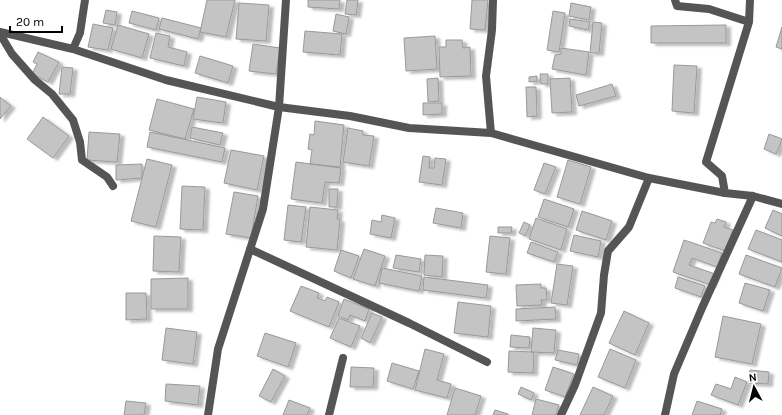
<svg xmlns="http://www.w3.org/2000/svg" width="782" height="415" viewBox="0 0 782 415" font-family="Karla,sans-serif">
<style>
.building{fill:#c4c4c4;stroke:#999;filter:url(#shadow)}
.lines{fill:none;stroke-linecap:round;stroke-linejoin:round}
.street{stroke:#555;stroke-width:8}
</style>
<defs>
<filter id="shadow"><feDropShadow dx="4.5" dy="2.5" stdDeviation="1" flood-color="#0004"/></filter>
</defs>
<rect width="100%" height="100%" fill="#fff"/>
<path class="building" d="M207,0H235L226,37L200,32Z
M308,0H340L339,9L308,7Z
M347,0H358L356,15L345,14Z
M472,0H488L485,30L470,29Z
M239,3L269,5L266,41L236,39Z
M571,3L591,7L589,20L569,16Z
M106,10L117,12L115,25L103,23Z
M132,11L159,18L156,30L129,23Z
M553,11L565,13L559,52L547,50Z
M336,14L349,17L346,34L333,31Z
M162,18L201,28L198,39L159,29Z
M570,19L590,22L588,30L569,26Z
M593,22L602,23L599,53H590Z
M93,24L113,28L108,50L88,47Z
M118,25L149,34L142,58L111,49Z
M726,25V43H651V26Z
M782,27V49L776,47Z
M305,31L342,34L340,55L303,52Z
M156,33L170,36L168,47L187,52L184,66L150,58Z
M435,36L437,69L406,71L404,38Z
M446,40H462L463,48L470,47L471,76L440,77L439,47H446Z
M253,44L280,48L276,74L249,71Z
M561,48L589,52L586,75L552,69L555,55L561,54Z
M38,52L59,62L48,82L32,74L37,64L33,62Z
M200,56L233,66L228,83L195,73Z
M674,65L697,66L694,113L672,111Z
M62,67L73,68L70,94H59Z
M540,74H548V84H541Z
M537,76V81L529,82V77Z
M438,78L439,101L428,102L427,79Z
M570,78L572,112L552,113L550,79Z
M612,84L616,96L579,106L576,95Z
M526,87H536L537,116L527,117Z
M0,97L11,106L0,119Z
M197,97L226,102L223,123L193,119Z
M157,99L194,109L185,139L149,130Z
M423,103H442V114L423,115Z
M43,117L69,136L53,158L27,139Z
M315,121L344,125L340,167L310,164L312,150L308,149L310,134L314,135Z
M192,127L223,133L220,145L190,138Z
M348,128L363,131V135L374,136L369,166L343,162Z
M89,132L120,134L117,162L87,160Z
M150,132L225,148L222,162L147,147Z
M769,134L782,139L776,154L764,149Z
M231,150L264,156L257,190L224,183Z
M423,156L430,157L429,168H434L435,158L446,159L442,185L419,182Z
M147,159L172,165L156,227L131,221Z
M568,160L591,167L580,204L557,197Z
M296,162L341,168L339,183L325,182L322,203L291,199Z
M544,163L556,167L545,194L534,190Z
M142,164V178L116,180V165Z
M182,186L205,187L203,230L180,229Z
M329,189H338L337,207H329Z
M234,192L258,196L251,238L226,234Z
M544,199L574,209L568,227L538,217Z
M288,205L306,207L301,242L284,240Z
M310,207L338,210L337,219L340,220L337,250L306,247Z
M436,208L463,213L461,228L433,223Z
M773,210L782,214V236L765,228Z
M582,211L612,221L606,240L576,230Z
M382,215L395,218L391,238L370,234L372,220L381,222Z
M536,218L567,229L561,250L529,239Z
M717,219L726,222L724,227L733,230L725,251L703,243L711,222L715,223Z
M524,222L530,225L525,236L519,233Z
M498,227H512L511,233H498Z
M756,230L782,240V262L748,249Z
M574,235L601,241L598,257L570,251Z
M154,236L181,237L179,272L153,271Z
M490,236L510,238L506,274L486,272Z
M684,240L722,253L717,267L692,258L689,265L715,274L711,285L673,272Z
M531,242L558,252L554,262L527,253Z
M364,249L385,256L375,286L353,279Z
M341,250L359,256L351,278L334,271Z
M396,255L421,259L419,272L393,268Z
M425,255L443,256L442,277L424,275Z
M746,255L782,268L775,287L739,274Z
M557,264L573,266L567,305L551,303Z
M382,268L422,276L419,291L379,283Z
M424,277L488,285L486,298L423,290Z
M678,277L705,286L701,297L675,288Z
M188,278V309H151V279Z
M745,283L770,290L763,311L739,303Z
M541,284V288H546L547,300H541L542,305L517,306L516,285Z
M301,286L319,293L317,298L325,301L327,297L339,302L329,327L290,311Z
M126,293H146L147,319L126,320Z
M344,299L369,309L365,321L350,315L348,320L338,316Z
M458,302L491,306L488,337L454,333Z
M555,307L556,319L516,321V309Z
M624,311L649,323L635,355L609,343Z
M372,313L382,317L370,343L361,338Z
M723,316L761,324L752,364L715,357Z
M339,318L360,326L351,347L330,338Z
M166,328L197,332L193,364L162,360Z
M533,328L556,330L554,353L531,352Z
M265,333L296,343L288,367L257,356Z
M511,335L530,337L529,348L510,347Z
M425,349L444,354L437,380L451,384L447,398L415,390Z
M610,349L636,360L625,388L598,377Z
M558,350L579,354L577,365L555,360Z
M509,351L534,352L533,373L508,372Z
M392,363L419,371L413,389L387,381Z
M351,367L374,368L373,387H350Z
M553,367L574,374L565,397L545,390Z
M273,369L285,376L271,402L259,396Z
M750,370L769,372L768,384L749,383Z
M735,377L747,382L738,405L711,395L716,384L731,389Z
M166,384L200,386L198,405L165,401Z
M521,387L534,393L531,400L518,394Z
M593,387L613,396L604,415H580Z
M455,388L481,396L475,415H447Z
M536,399L559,405L556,415H532Z
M289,400L310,408L307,415H283Z
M126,401L146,403L144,415H124Z
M697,401L722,409L720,415H692Z
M495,410L508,414L507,415H493Z"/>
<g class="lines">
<path class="street" d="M675,0L677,6L709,9L749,22L706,162L722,176L725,193
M749,22L750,0
M0,32L73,49L166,80L279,107L286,0
M0,34L12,54L35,80L52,94L73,120L80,142L82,160L107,177L113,186
M73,49L80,33L85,0
M491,133L486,76L492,30L493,0
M250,249L409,323L487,362
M208,415L218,349L263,209L279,107L350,116L409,128L491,133L649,178L725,193L753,196L782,204
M329,415L343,358
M561,415L575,385L601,313L604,275L608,251L629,227L649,178
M665,415L674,374L702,308L753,196"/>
</g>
<g transform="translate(754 387) rotate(353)" stroke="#ffffff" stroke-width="3" paint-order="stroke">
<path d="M0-3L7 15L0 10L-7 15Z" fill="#000000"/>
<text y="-6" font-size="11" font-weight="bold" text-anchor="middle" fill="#000000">N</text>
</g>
<path d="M10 26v6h52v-6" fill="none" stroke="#000000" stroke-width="2"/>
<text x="16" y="26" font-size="12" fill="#000000" stroke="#ffffff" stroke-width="3" paint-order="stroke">20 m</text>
</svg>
